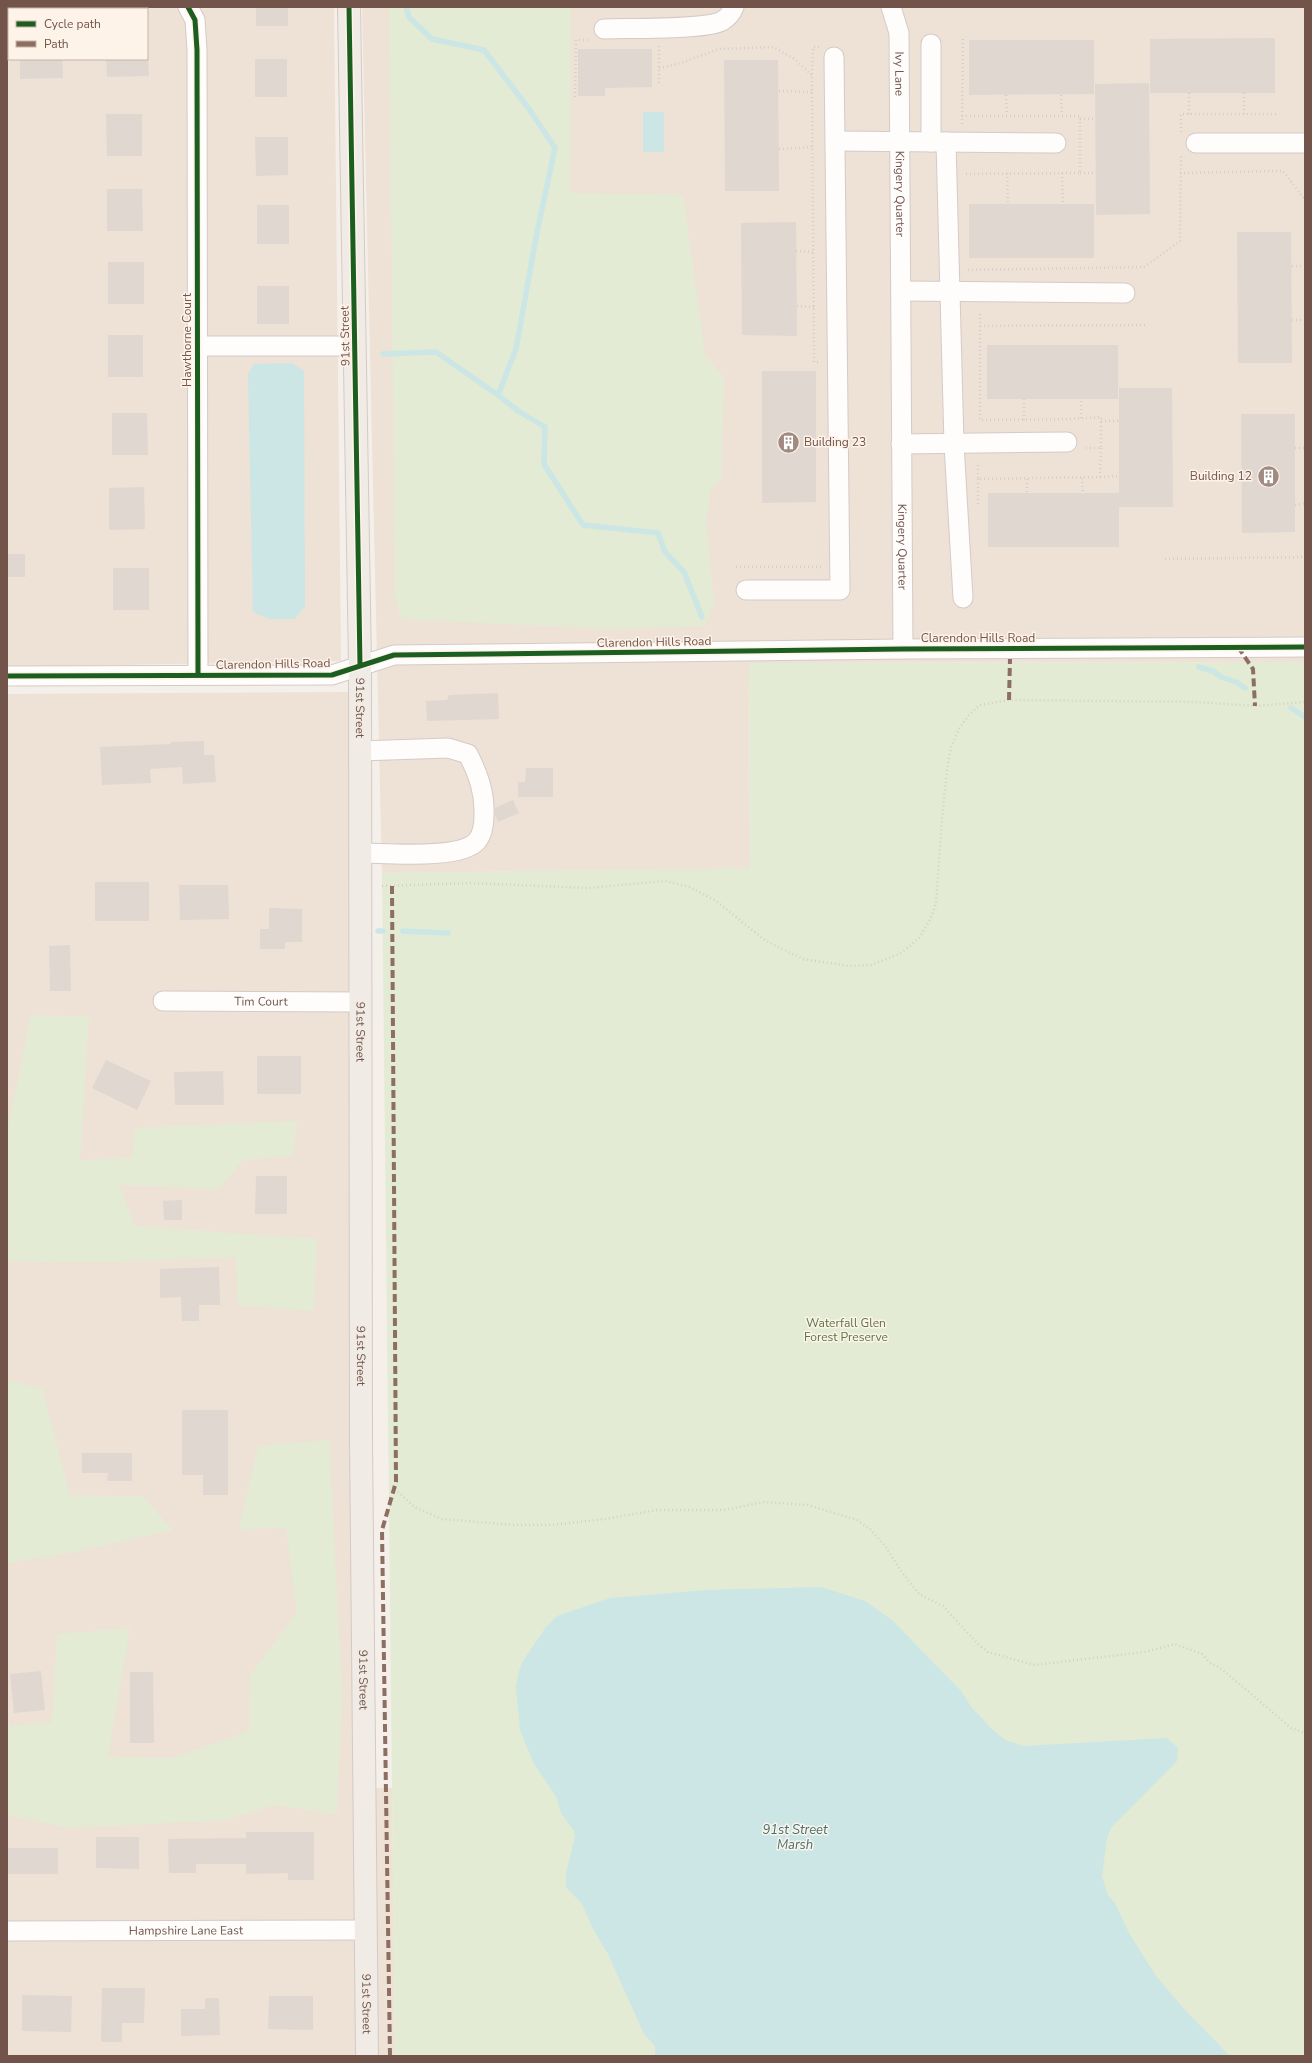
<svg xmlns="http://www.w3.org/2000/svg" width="1312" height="2063" viewBox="0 0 1312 2063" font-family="'Nunito Sans',sans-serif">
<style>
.residential{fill:#eee1d6;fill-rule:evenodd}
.green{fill:#e3ebd4}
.water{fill:#cbe6e5}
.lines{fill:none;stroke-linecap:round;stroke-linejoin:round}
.stream{stroke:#cbe6e5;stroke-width:5.5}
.building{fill:#e1d7d1}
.minor-casing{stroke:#d4cbc6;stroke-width:21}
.major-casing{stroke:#d4cac5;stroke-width:24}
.path{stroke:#d6ceca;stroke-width:2.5;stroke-dasharray:1 3;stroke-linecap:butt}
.minor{stroke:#fefdfc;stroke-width:19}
.major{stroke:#f1ebe5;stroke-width:22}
.quiet{stroke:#8d6e63;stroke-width:4;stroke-dasharray:8 4;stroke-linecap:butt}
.cycleway-casing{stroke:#fef3e9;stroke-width:8}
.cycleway{stroke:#1b5e20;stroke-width:5}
.labels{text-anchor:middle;stroke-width:3;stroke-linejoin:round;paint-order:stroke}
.street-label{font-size:12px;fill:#72544a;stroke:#fef3e9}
.poi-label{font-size:12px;fill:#72544a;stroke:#fef3e9;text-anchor:start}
.park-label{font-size:12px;fill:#587743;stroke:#fef3e9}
.water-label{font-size:13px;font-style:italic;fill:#407376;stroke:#fef3e9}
</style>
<rect width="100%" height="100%" fill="#f5efe9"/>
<path class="residential" d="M7,7H334L341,661L7,667ZM9,9H147V59H9Z
M362,7H1305V662L749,663L750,869L382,873Z
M350,692L356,1788H392L395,2056H7V694Z"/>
<path class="green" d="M389,7H571L570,193L683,195L705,355L724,378L721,479L710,491L706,524L714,603L705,626L608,629L401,619L395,597Z
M1305,662V2056H395L382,873L750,868L749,663Z
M31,1015L89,1016L80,1160L132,1158L135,1128L297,1121L293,1155L242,1161L219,1189L119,1185L135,1226L317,1239L314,1311L238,1305L236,1257L109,1262L7,1261V1133Z
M7,1380L42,1388L70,1495L142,1496L173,1530L64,1554L7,1563Z
M329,1440L342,1693L337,1814L274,1805L226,1820L71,1828L7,1815V1715L10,1726L52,1722L57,1634L130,1628L108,1757L173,1758L249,1731L250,1676L297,1612L286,1528L239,1529L258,1446Z"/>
<path class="water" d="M643,112H664V152H643Z
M292,363L304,371L305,606L295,619H269L253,612L248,374L254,364Z
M821,1587L865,1601L892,1620L961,1691L972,1708L994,1731L1005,1740L1023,1746L1167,1738L1178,1748L1177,1761L1111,1828L1107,1838L1102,1876L1108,1895L1115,1903L1129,1933L1156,1976L1185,2010L1230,2056H655V2046L644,2034L608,1954L593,1929L582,1904L566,1887V1874L575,1836L574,1831L561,1813L557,1798L534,1764L520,1730L516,1686L519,1671L523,1661L546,1627L557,1616L610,1598L706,1590Z"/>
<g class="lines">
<path class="stream" d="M406,7L409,17L432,39L484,50L529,109L555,148L537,232L516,349L498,395L518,411L545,427L544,464L583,525L658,533L665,552L684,572L702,617
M383,354L436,352L498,395
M1199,667L1213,671L1221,677L1236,682L1245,688
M1291,708L1305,717
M378,931H383
M403,931L448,933"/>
</g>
<path class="building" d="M256,7H288V26H256Z
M1275,38V93H1150V39Z
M969,40H1094V94L969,95Z
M578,49H652V87L605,88V96H578Z
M20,59H62L63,78L20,79Z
M106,59H148L149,76L107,77Z
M255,59H287V97H255Z
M724,60H778L779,191H725Z
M1149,83L1150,214L1096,215L1095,84Z
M106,114H142V156H107Z
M255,137H288V175L256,176Z
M107,189H142L143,231H107Z
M969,204H1094V258H969Z
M257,205H289V244H257Z
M796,222L797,336L742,335L741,223Z
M1237,232H1291L1292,363H1238Z
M108,262H144V304H108Z
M257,286H289V324H257Z
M108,335H143V377H108Z
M987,345H1118V399H987Z
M762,371H816V502L762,503Z
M1119,388H1172L1173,507H1119V547H988V493H1119Z
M112,413H147L148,455H112Z
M1241,414H1295V532L1242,533Z
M144,487L145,529L109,530V488Z
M7,554H25V577H7Z
M113,568H149V610H113Z
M498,693L499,719L427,721L426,701L447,700L449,695Z
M204,741V755H214L216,782L183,784L182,767L150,769L151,783L102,785L100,747L171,744V742Z
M526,768H553V797H518V782H525Z
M513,800L519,813L498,822L495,815V808Z
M95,882H149V921H95Z
M179,885H228L229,919L180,920Z
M269,908L302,909V942H285V949H260V929H269Z
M70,945L71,991H50L49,946Z
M257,1056H301V1094H257Z
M106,1060L151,1081L137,1110L92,1088Z
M223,1071L224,1105H175L174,1072Z
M256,1176H287V1214H255Z
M182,1200V1220H164L163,1201Z
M219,1267L220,1305H199V1321H182L181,1297L160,1298V1269Z
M182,1410H228V1495H203V1475H182Z
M82,1453H132V1481H107L108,1473H82Z
M41,1671L45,1710L14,1713L10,1674Z
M130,1672H153L154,1743H130Z
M246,1832H314V1880H288V1873L246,1874V1864H196V1873H169L168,1839L246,1838Z
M96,1837H139V1869L96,1868Z
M7,1848H58V1874H7Z
M102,1988H145L144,2023H122V2042H101Z
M22,1995L72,1996L71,2032L22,2031Z
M269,1996H313V2030L268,2029Z
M205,1998H219L220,2035L181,2036V2009H205Z"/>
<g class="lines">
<defs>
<g id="minor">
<path d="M188,7L195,20L197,50L198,675"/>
<path id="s1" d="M891,7L899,33L903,649"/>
<path d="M604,29C627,28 706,30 722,21C727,18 732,12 734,7"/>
<path d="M835,141L1056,143"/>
<path d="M931,142V44"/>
<path d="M946,142L954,444L963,598"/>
<path d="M1196,143H1305"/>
<path d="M901,291L1125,293"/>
<path d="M197,346H355"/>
<path d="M901,444L1067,442"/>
<path d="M746,590H840L834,57"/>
<path d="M7,676L332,675L394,655L903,649L1305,647"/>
<path d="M360,751L448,748L468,754C478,774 485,792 484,815C484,823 483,834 477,841C461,860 385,853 360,853"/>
<path id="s2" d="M163,1001L360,1002"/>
<path id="s3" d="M7,1931L366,1930"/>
</g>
<g id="major">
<path id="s4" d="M349,7L360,665L361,1439L367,2056"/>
</g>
</defs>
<use href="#minor" class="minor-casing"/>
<use href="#major" class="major-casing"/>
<path class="path" d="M659,46V86
M659,68L678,64L719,49L773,47L793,58L812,75
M779,91L812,92
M1244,93V114
M1006,95L1007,115
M1061,95L1062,115
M575,97L576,40H591
M1189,114V93
M962,116H1080V173L964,174
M1080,119H1095
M962,124L963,38
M1181,132V114H1279
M779,149L813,147
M1007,173L1008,204
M1062,173L1063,204
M1080,173H1095
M1180,173L1283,171L1305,200
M796,251L814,252
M1292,266H1305
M968,270L1144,267L1180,241L1181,155
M797,306L814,307
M980,314V420L1069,419L1101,417V448H1084
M1292,320H1305
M980,326L1146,325
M818,362H814L812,76L813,47H819
M1024,399V420
M1081,418V399
M1101,421H1119
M1295,448H1305
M978,465V479L1100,477L1101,448
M1100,477L1120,476
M1082,478L1083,493
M978,479V505
M1027,479V493
M1295,505L1305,503
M1165,559L1305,557
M736,567H822
M382,886L470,883L588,888L665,881L690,887L716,901L766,941L803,959L849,966L871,965L899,954L910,946L919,938L930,920L936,904L942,819L947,770L951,747L959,729L969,715L980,705L1009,700L1196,702L1255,706L1305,702
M395,1489L414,1507L442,1519L514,1525H552L605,1519L657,1510H724L764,1502L808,1505L857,1520L870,1529L886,1547L901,1571L919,1594L943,1606L979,1645L988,1652L1034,1665L1145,1652L1175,1644L1202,1654L1209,1662L1223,1670L1291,1728L1305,1733"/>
<use href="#minor" class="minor"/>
<use href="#major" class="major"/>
<path class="quiet" d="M1238,647L1253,669L1255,706
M1009,700L1010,659
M390,2056L382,1530L396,1482L392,886"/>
<defs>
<path id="cycleway" d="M188,7L195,20L197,50L198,675
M349,7L360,665
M7,676L332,675L394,655L903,649L1305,647"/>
</defs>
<use href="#cycleway" class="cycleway-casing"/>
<use href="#cycleway" class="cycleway"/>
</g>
<defs>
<symbol id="building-disc" viewBox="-11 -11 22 22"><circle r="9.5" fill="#a08a82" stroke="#fef3e9"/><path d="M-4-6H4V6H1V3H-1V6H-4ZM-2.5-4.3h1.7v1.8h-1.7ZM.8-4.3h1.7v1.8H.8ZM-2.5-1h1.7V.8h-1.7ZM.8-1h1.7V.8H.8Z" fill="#fff"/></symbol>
</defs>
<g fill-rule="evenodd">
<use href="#building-disc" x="776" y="430" width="25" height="25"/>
<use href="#building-disc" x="1256" y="464" width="25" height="25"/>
</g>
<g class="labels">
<g class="street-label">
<text dy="4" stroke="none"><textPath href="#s1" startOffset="68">Ivy Lane</textPath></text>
<text dy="4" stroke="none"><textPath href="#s1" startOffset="188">Kingery Quarter</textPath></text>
<text transform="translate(345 336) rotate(-91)" y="4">91st Street</text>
<text transform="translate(187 340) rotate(-90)" y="4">Hawthorne Court</text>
<text dy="4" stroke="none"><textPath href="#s1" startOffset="541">Kingery Quarter</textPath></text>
<text x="978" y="642">Clarendon Hills Road</text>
<text transform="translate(654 642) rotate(-1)" y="4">Clarendon Hills Road</text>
<text transform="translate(273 664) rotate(-1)" y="4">Clarendon Hills Road</text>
<text dy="4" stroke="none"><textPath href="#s4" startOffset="701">91st Street</textPath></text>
<text dy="4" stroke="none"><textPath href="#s2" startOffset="98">Tim Court</textPath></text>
<text dy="4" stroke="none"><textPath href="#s4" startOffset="1025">91st Street</textPath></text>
<text dy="4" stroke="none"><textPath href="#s4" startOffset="1349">91st Street</textPath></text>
<text dy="4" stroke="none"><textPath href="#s4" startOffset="1673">91st Street</textPath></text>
<text dy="4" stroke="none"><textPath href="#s3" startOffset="179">Hampshire Lane East</textPath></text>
<text dy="4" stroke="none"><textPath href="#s4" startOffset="1997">91st Street</textPath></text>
</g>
<g class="poi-label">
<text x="804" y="446">Building 23</text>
<text x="1252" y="480" text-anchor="end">Building 12</text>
</g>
<g class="park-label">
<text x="846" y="1327">Waterfall Glen<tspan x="846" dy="14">Forest Preserve</tspan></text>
</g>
<g class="water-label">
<text x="795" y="1834">91st Street<tspan x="795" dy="15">Marsh</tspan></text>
</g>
</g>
<rect width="1312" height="2063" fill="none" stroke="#72544a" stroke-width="16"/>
<rect x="8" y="8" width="140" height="52" fill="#fef3e9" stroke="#c6b3a9"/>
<rect x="16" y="21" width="20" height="6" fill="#1b5e20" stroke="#c6b3a9"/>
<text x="44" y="28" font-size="12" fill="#72544a">Cycle path</text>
<rect x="16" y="41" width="20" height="6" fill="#8d6e63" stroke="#c6b3a9"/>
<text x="44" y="48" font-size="12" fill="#72544a">Path</text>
</svg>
